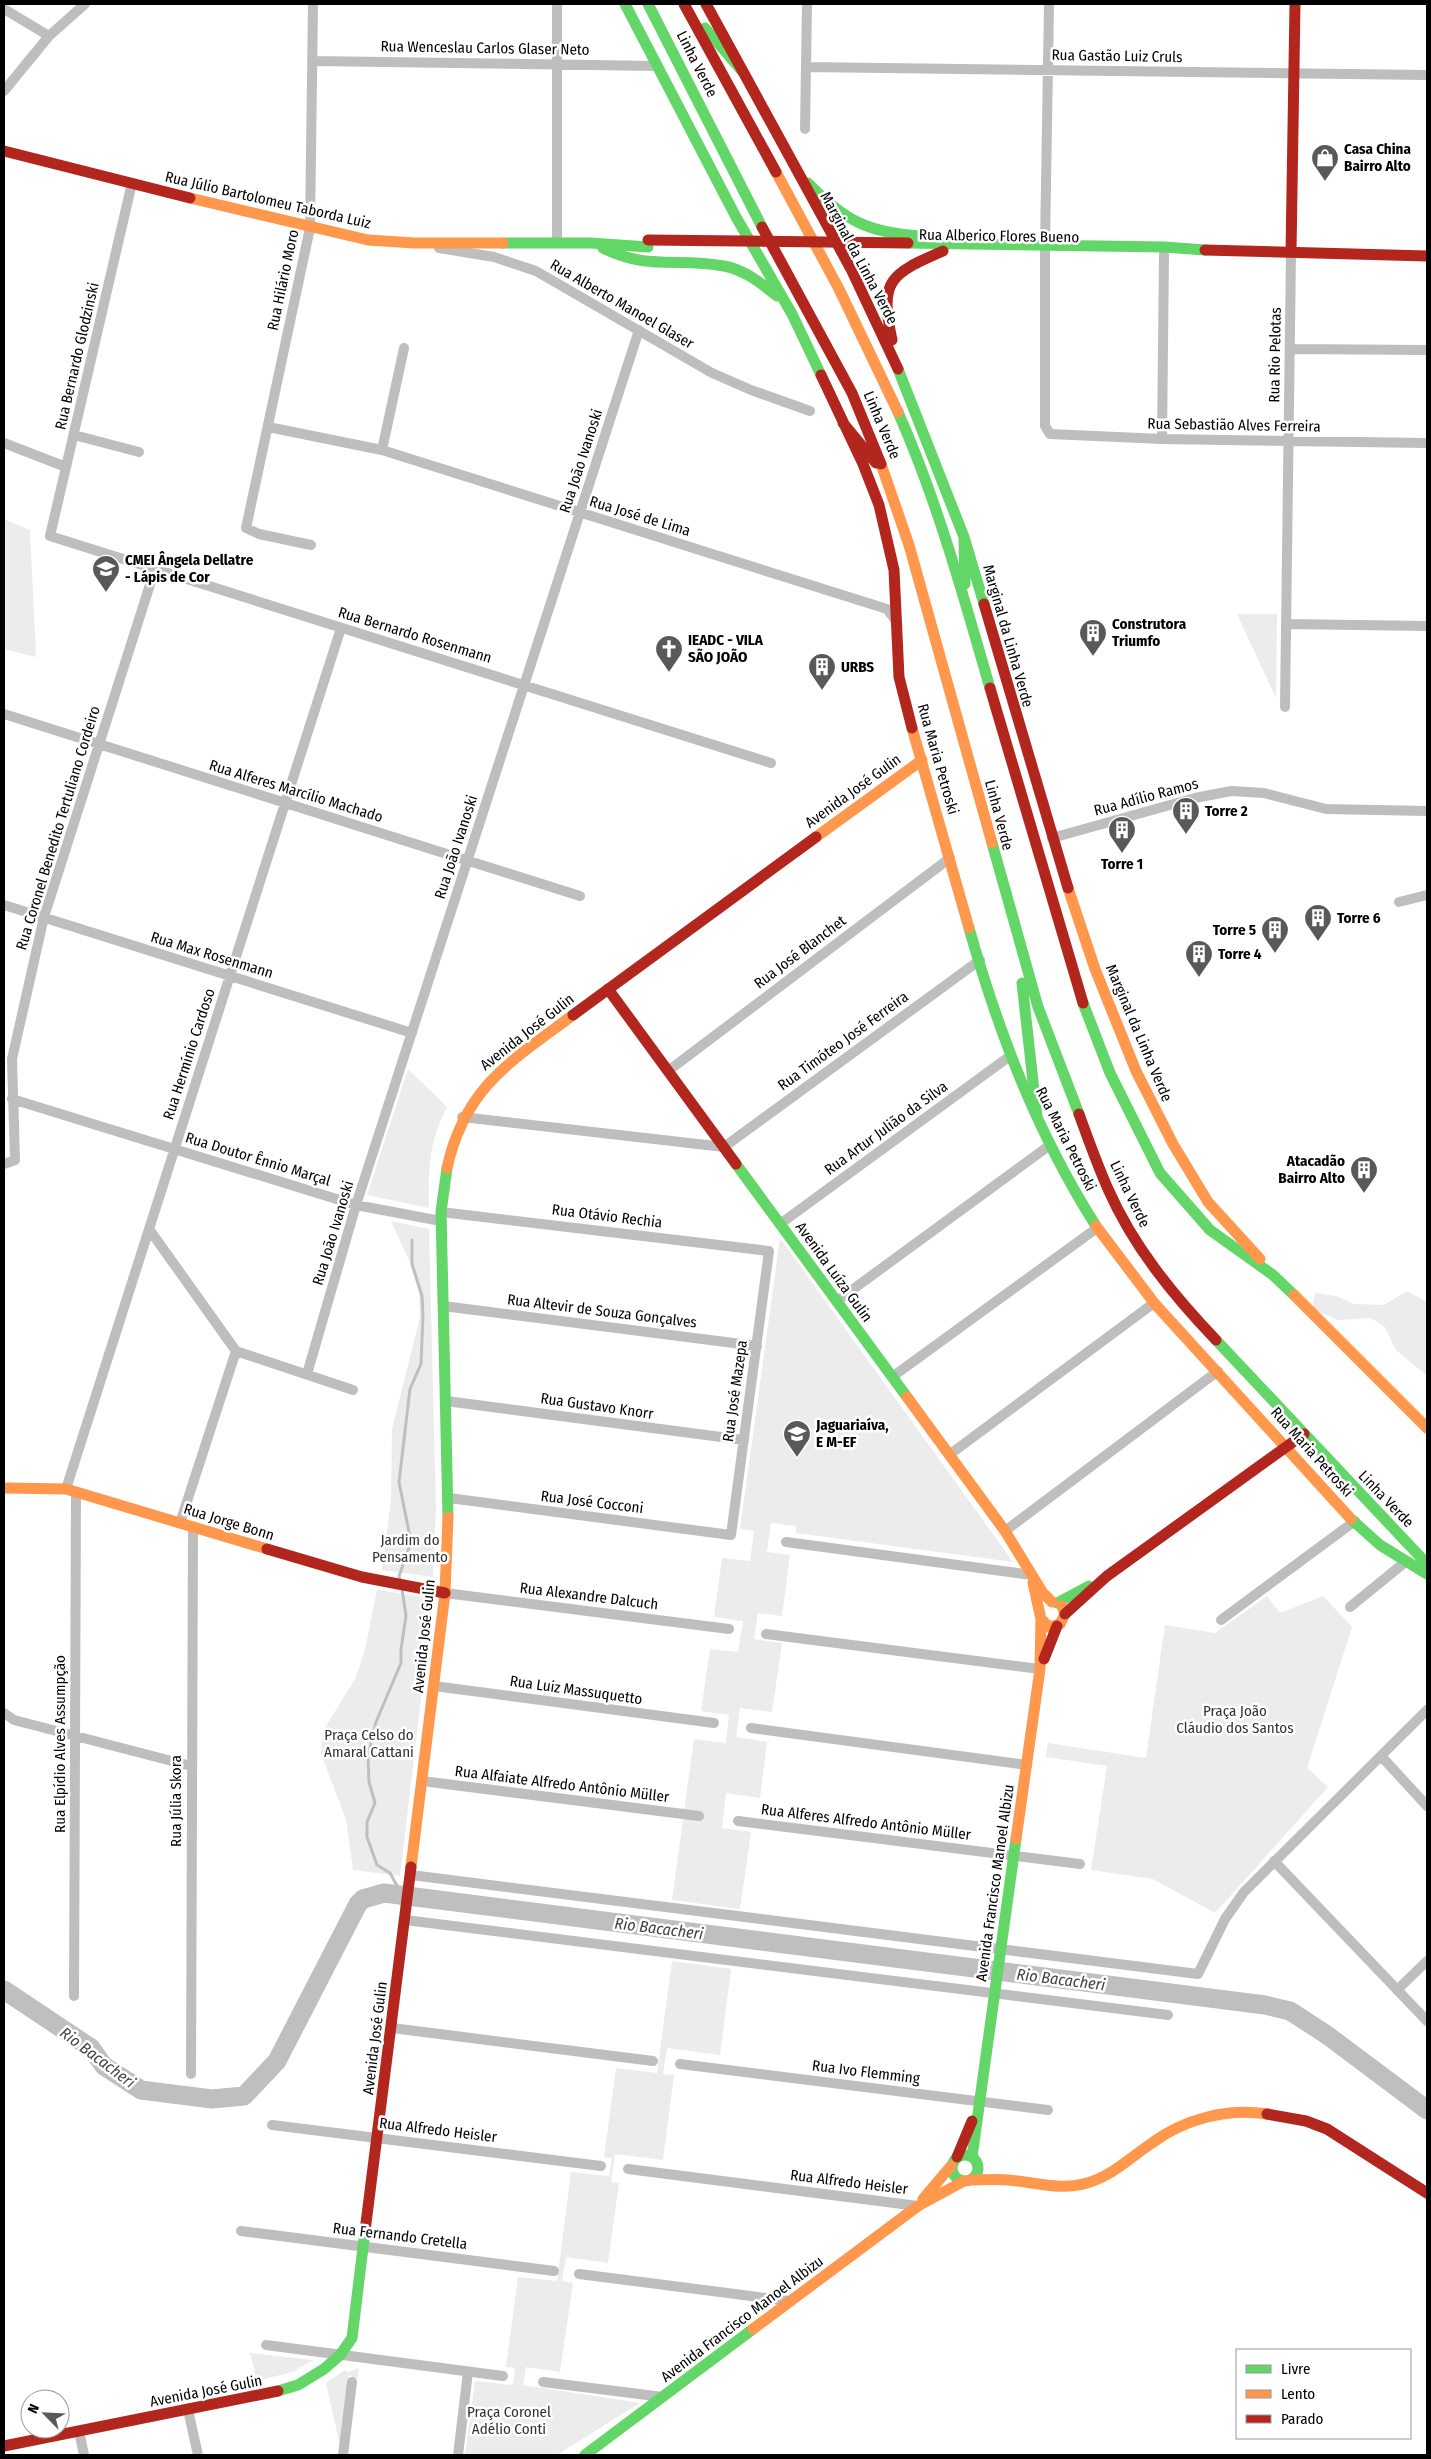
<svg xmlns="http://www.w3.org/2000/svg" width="1431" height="2459" viewBox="0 0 1431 2459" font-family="'Fira Sans Condensed',sans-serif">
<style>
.green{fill:#ececec}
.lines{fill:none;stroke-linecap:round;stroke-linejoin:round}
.stream{stroke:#bfbfbf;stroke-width:3}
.river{stroke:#bfbfbf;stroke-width:19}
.street{stroke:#bebebe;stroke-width:10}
.fast{stroke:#63d668;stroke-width:11}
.slow{stroke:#ff974d;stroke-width:11}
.jam{stroke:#b3261e;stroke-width:11}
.jam-bridge{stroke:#b3261e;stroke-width:11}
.labels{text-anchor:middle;stroke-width:5;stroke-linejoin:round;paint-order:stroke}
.street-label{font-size:15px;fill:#000;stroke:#fff}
.poi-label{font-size:15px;font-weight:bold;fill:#000;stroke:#fff;text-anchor:start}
.park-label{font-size:15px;fill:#333;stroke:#fff}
.water-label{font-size:16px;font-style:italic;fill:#444;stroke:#fff}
</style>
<rect width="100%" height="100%" fill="#fff"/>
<path class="green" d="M4,519L30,530L36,657L4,649Z
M1237,614H1277L1276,698Z
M408,1069L447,1107C429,1143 428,1168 429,1208L367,1195Z
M391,1221L429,1229L436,1508L433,1577L382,1570L391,1500L392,1429L420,1317L419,1293L411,1265Z
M780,1238L1013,1562L796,1533V1526L771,1523L767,1552L790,1555L782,1616L758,1613L754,1639L782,1643L772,1712L740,1708L736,1737L767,1742L760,1798L726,1793L722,1828L751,1832L740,1909L672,1900L694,1739L726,1743L729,1715L701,1711L710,1649L738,1652L743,1621L714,1617L722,1558L750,1561L754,1531L740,1529Z
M1407,1291L1427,1302V1376L1396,1350L1385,1327L1371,1318L1338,1320L1312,1309L1315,1293L1336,1296L1354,1304L1384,1305Z
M377,1590L433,1598L400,1876L353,1870L346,1819L321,1754L323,1731L355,1679L365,1650Z
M1267,1596L1280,1613L1323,1596L1352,1627L1307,1768L1328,1787L1215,1913L1153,1879L1091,1870L1107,1766L1046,1757L1048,1743L1146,1758L1165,1625L1215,1633Z
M672,1961L731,1969L720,2055L667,2048L663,2074L674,2075L663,2160L615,2154L611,2182L619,2183L608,2263L566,2257L562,2281L573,2283L560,2372L526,2367L523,2385L640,2403L557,2455H465L475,2381L513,2385L515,2368L506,2367L518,2277L557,2281L571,2172L609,2176L612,2158L604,2157L616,2068L657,2073Z
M250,2353L314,2360L292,2372L257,2381Z
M359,2368L357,2379L349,2375L341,2441H339L326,2383L345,2370L348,2372Z"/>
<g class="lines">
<path class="stream" d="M400,1581L399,1576L411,1542L399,1482L410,1389L421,1364L423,1315L422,1296L412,1264V1240
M402,1895L390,1873L377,1865L367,1837V1822L375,1803L369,1782L368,1756L376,1722L401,1663V1649L406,1616L402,1589"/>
<path class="river" d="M4,1990L91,2048L104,2066L141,2090L212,2099L244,2096L277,2061L358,1904L363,1899L384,1893L1265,2005L1290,2011L1327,2035L1427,2110"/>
<path class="street" d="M557,4V243
M4,9L49,36
M312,61L657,66
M806,67L1427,75
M4,91L49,36L85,4
M805,129L807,4
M132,183L50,536L771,763
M1045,245L1049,4
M439,248L494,257L536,271L712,373L751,390L810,411
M1045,252V426L1050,434L1162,439L1427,443
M1290,349L1427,350
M268,427L382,450L887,609L896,621
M74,435L139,452
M1162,439L1164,254
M4,443L66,467
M382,450L404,348
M311,545L259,534L246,528L310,228L313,4
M1286,624L1427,626
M1285,707L1291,252
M4,714L580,896
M1052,838L1195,798L1231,791L1264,793L1326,809L1427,811
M1399,902L1427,895
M4,905L412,1033
M668,1071L950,858
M12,1099L356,1205L441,1221
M462,1117L724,1147L980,960
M4,1164L15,1160L12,1059L44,917L155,569
M441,1212L769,1251L731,1535L449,1498
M780,1224L1010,1056
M149,1229L236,1351L353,1390
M837,1301L1050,1145
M443,1306L757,1346
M307,1374L356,1205L639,330
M892,1377L1097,1228
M446,1401L744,1440
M949,1455L1154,1303
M66,1489L341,628
M180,1523L236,1351
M1005,1531L1218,1371
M786,1542L1032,1575
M445,1593L729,1629
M1350,1607L1404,1563
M1221,1620L1355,1521
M766,1634L1040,1669
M434,1686L714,1723
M4,1713L14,1720L191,1766
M751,1728L1027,1765
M1381,1756L1427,1806
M422,1781L699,1816
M738,1821L1080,1864
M1274,1861L1427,2021
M411,1875L1198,1974L1225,1919L1244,1892L1427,1710
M405,1920L1168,2015
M1397,1990L1427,1961
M74,1996L76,1492
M392,2028L653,2061
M680,2064L1048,2110
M191,2074L193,1528
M272,2125L601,2166
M628,2169L918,2206
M241,2231L554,2271
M579,2274L790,2301
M266,2345L503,2376
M543,2382L663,2397
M188,2410L198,2455
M79,2431L84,2455
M343,2455L352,2382
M458,2455L468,2372"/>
<path class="fast" d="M625,4L736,217L792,314L821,375
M648,4L762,227
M705,28L742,71
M808,183C844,220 868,233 920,236
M503,243H591L648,247
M908,243L1165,247L1205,250
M603,248C648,271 679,257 724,266C745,270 761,283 777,296
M898,369L964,537L984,604
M898,412C937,500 963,595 990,688
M964,537L965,584
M992,843L1038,1007L1079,1114
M969,928C999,1034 1037,1133 1096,1226
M1022,983L1037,1117
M1083,1003L1110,1073L1160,1173L1210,1230L1273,1275L1294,1295
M736,1164L907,1397
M447,1168L441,1212L448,1517
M1216,1340L1427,1564
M1351,1519L1380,1545L1427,1574
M1057,1603L1089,1586
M952 2168a13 13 0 1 1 26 0a13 13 0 1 1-26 0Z
M972,2157L1016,1839
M278,2391L298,2385L324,2369L340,2355L352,2338L365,2231
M585,2455L753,2329"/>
<path class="slow" d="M776,172L839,289L898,412
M190,198L368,240L414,243H503
M881,464L909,545L992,843
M912,728L969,928
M816,837L922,760
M1068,888L1095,969L1136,1071L1173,1144L1208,1202L1260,1259
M447,1168C465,1087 510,1062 573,1015
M1096,1226L1155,1304L1351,1519
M1294,1295L1427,1428
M907,1397L1005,1531L1043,1593L1052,1602
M4,1488L66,1489L267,1549
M1041,1619L1049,1627L1060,1624L1065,1614L1062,1606
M1016,1839L1040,1669L1041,1619L1033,1583
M411,1867L445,1593L448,1517
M970,2180C983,2180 995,2179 1008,2180C1035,2182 1061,2191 1087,2183C1112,2176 1131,2157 1152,2143C1184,2119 1227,2108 1267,2114
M923,2199L951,2166
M753,2329L918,2206L964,2181"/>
<path class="jam" d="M684,4L776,172
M706,4L851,269L898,369
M4,151L190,198
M762,227L852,393L881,464
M1205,250L1427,256
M1291,252L1295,4
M892,340C879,280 890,274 943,251
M821,375L863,464L879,505L894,570L899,677L912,728
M843,423L876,463
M984,604L1068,888
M990,688L1083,1003
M608,989L736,1164
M573,1015L816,837
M1079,1114C1088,1139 1097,1164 1108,1189C1133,1246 1173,1295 1216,1340
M267,1549L362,1577L445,1593
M1065,1614L1107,1576L1304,1434
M1044,1659L1057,1626
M1267,2114L1306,2121L1327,2129L1427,2193
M957,2157L972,2121
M365,2231L411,1867
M4,2446L278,2391"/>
<path class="jam-bridge" d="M648,240L908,243"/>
</g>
<defs>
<symbol id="shop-pin" viewBox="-11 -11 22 30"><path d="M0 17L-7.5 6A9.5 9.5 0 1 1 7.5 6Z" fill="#595959" stroke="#fff"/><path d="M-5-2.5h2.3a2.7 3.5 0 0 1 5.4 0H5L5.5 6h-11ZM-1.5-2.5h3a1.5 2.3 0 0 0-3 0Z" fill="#fff"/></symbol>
<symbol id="school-pin" viewBox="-11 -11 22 30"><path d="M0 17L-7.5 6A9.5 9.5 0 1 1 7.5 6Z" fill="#595959" stroke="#fff"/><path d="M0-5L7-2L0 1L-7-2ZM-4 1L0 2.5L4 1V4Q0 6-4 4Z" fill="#fff"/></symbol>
<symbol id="building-pin" viewBox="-11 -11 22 30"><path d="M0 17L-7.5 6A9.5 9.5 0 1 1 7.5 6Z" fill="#595959" stroke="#fff"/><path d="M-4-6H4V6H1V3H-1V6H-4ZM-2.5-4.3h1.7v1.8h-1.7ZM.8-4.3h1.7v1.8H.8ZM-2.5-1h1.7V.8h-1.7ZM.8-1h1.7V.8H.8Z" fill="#fff"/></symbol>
<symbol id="church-pin" viewBox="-11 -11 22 30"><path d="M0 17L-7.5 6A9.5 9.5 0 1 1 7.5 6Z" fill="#595959" stroke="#fff"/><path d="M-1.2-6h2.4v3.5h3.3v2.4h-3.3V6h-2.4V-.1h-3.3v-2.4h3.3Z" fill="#fff"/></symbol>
</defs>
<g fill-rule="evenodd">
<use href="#shop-pin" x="1309" y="142" width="32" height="43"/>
<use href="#school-pin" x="90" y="553" width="32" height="43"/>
<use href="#building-pin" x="1077" y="617" width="32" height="43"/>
<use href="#church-pin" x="653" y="633" width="32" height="43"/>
<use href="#building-pin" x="806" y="651" width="32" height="43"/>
<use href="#building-pin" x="1170" y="795" width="32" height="43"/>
<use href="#building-pin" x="1106" y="814" width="32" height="43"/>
<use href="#building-pin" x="1302" y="902" width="32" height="43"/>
<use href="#building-pin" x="1259" y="914" width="32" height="43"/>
<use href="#building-pin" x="1183" y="938" width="32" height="43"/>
<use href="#building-pin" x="1348" y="1154" width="32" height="43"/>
<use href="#school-pin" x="781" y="1418" width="32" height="43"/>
</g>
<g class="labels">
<g class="street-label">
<text transform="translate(485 48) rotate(1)" y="5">Rua Wenceslau Carlos Glaser Neto</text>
<text transform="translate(1117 56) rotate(1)" y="5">Rua Gastão Luiz Cruls</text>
<text transform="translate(697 64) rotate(63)" y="5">Linha Verde</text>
<text transform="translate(268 200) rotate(13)" y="5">Rua Júlio Bartolomeu Taborda Luiz</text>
<text transform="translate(999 236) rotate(1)" y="5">Rua Alberico Flores Bueno</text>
<text transform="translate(859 258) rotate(62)" y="5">Marginal da Linha Verde</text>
<text transform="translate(283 280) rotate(-78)" y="5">Rua Hilário Moro</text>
<text transform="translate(622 304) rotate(30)" y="5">Rua Alberto Manoel Glaser</text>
<text transform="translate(1275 355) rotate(-89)" y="5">Rua Rio Pelotas</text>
<text transform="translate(77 356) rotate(-77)" y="5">Rua Bernardo Glodzinski</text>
<text transform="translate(882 425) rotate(67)" y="5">Linha Verde</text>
<text transform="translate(1234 425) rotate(1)" y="5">Rua Sebastião Alves Ferreira</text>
<text transform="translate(581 461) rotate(-72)" y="5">Rua João Ivanoski</text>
<text transform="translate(640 516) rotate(17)" y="5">Rua José de Lima</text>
<text transform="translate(415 635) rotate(17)" y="5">Rua Bernardo Rosenmann</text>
<text transform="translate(1008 636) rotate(74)" y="5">Marginal da Linha Verde</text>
<text transform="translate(938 759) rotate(74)" y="5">Rua Maria Petroski</text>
<text transform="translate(296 791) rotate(17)" y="5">Rua Alferes Marcílio Machado</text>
<text transform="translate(853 791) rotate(-36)" y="5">Avenida José Gulin</text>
<text transform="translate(1146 797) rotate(-15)" y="5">Rua Adílio Ramos</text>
<text transform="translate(999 815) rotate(75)" y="5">Linha Verde</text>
<text transform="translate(58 828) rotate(-73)" y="5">Rua Coronel Benedito Tertuliano Cordeiro</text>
<text transform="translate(456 847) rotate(-72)" y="5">Rua João Ivanoski</text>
<text transform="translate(800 952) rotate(-37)" y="5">Rua José Blanchet</text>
<text transform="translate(212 955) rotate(17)" y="5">Rua Max Rosenmann</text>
<text transform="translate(527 1032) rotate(-38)" y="5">Avenida José Gulin</text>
<text transform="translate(1139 1033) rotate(67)" y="5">Marginal da Linha Verde</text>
<text transform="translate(843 1041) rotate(-36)" y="5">Rua Timóteo José Ferreira</text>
<text transform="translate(189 1054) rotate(-72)" y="5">Rua Hermínio Cardoso</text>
<text transform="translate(886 1128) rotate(-36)" y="5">Rua Artur Julião da Silva</text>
<text transform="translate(1066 1139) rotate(63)" y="5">Rua Maria Petroski</text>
<text transform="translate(258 1159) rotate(17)" y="5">Rua Doutor Ênnio Marçal</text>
<text transform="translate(1130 1194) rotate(64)" y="5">Linha Verde</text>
<text transform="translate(607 1216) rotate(7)" y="5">Rua Otávio Rechia</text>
<text transform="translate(333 1233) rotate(-73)" y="5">Rua João Ivanoski</text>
<text transform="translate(834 1272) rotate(54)" y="5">Avenida Luíza Gulin</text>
<text transform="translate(602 1311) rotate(7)" y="5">Rua Altevir de Souza Gonçalves</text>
<text transform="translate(735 1391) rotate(-82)" y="5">Rua José Mazepa</text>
<text transform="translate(597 1406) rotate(8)" y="5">Rua Gustavo Knorr</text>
<text transform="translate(1312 1452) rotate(48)" y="5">Rua Maria Petroski</text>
<text transform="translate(1386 1499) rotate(46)" y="5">Linha Verde</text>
<text transform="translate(592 1502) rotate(7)" y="5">Rua José Cocconi</text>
<text transform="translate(229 1522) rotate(17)" y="5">Rua Jorge Bonn</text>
<text transform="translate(589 1596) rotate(7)" y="5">Rua Alexandre Dalcuch</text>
<text transform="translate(424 1636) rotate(-84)" y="5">Avenida José Gulin</text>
<text transform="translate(576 1690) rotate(8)" y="5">Rua Luiz Massuquetto</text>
<text transform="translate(60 1744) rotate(-90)" y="5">Rua Elpídio Alves Assumpção</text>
<text transform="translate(562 1784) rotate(7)" y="5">Rua Alfaiate Alfredo Antônio Müller</text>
<text transform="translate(176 1801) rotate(-90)" y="5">Rua Júlia Skora</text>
<text transform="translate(866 1822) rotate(7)" y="5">Rua Alferes Alfredo Antônio Müller</text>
<text transform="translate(995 1883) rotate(-82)" y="5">Avenida Francisco Manoel Albizu</text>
<text transform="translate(375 2038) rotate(-83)" y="5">Avenida José Gulin</text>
<text transform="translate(866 2072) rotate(7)" y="5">Rua Ivo Flemming</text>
<text transform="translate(438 2130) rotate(7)" y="5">Rua Alfredo Heisler</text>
<text transform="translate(849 2182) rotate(7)" y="5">Rua Alfredo Heisler</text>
<text transform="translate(400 2236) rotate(7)" y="5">Rua Fernando Cretella</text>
<text transform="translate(742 2319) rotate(-37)" y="5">Avenida Francisco Manoel Albizu</text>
<text transform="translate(206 2391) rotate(-11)" y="5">Avenida José Gulin</text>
</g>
<g class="poi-label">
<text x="1344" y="154">Casa China<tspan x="1344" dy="17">Bairro Alto</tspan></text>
<text x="125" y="565">CMEI Ângela Dellatre<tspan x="125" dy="17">- Lápis de Cor</tspan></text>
<text x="1112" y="629">Construtora<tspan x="1112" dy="17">Triumfo</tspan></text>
<text x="688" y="645">IEADC - VILA<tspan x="688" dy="17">SÃO JOÃO</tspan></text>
<text x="841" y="672">URBS</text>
<text x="1205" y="816">Torre 2</text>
<text x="1122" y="869" text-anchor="middle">Torre 1</text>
<text x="1337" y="923">Torre 6</text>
<text x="1256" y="935" text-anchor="end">Torre 5</text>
<text x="1218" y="959">Torre 4</text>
<text x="1345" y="1166" text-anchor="end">Atacadão<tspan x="1345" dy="17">Bairro Alto</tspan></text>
<text x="816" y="1430">Jaguariaíva,<tspan x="816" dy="17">E M-EF</tspan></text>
</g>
<g class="park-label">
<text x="410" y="1545">Jardim do<tspan x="410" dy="17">Pensamento</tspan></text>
<text x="1235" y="1716">Praça João<tspan x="1235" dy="17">Cláudio dos Santos</tspan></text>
<text x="369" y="1740">Praça Celso do<tspan x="369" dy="17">Amaral Cattani</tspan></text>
<text x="509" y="2417">Praça Coronel<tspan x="509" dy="17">Adélio Conti</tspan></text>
</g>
<g class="water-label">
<text transform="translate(659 1928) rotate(7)" y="6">Rio Bacacheri</text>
<text transform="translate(1061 1979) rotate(7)" y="6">Rio Bacacheri</text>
<text transform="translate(98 2057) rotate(37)" y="6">Rio Bacacheri</text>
</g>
</g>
<rect width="1431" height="2459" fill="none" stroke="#000000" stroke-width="10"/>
<rect x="1236" y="2349" width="175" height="90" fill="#ffffff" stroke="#999999"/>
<rect x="1246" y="2365" width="25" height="8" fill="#63d668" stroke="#999999"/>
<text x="1281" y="2374" font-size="15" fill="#000000">Livre</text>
<rect x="1246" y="2390" width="25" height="8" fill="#ff974d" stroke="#999999"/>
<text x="1281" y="2399" font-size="15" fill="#000000">Lento</text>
<rect x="1246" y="2415" width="25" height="8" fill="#b3261e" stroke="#999999"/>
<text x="1281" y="2424" font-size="15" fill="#000000">Parado</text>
<g transform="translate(45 2414) rotate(294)"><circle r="24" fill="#ffffff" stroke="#999999"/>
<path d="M0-4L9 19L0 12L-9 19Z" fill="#595959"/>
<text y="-8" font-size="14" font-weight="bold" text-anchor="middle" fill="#000000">N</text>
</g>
</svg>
